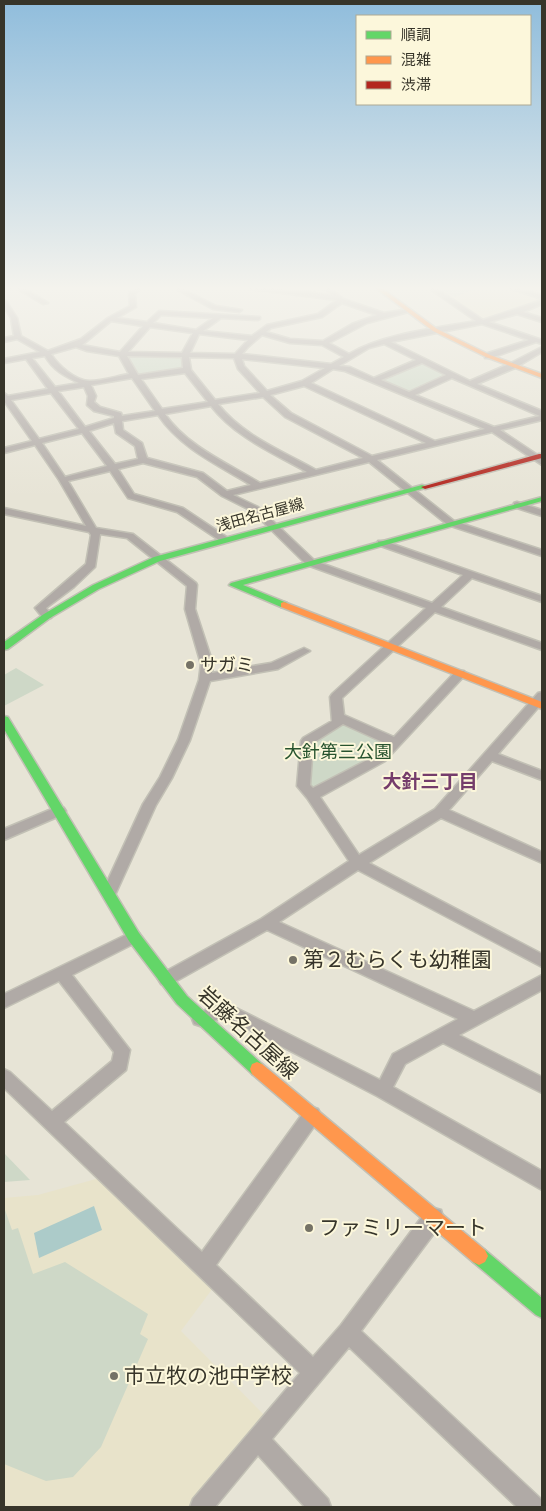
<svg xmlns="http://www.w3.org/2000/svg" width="546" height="1511" viewBox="0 0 546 1511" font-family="Barlow,'Noto Sans JP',sans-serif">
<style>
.built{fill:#e8e3ca}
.green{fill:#ced8c7}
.water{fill:#accbc9}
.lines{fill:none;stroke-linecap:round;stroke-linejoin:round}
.street-casing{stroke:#c2c0b5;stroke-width:3}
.fast-casing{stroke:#c2c0b5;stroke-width:3}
.slow-casing{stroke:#c2c0b5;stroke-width:3}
.jam-casing{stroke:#c2c0b5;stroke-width:3}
.street{fill:#b0aaa6;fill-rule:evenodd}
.fast{fill:#63d668;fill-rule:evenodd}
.slow{fill:#ff974d;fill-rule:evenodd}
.jam{fill:#b3261e;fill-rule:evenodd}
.poi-dot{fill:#757266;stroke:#fcf7db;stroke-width:2}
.labels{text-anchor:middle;stroke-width:4;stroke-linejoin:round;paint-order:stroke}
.far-street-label{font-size:15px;fill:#37352a;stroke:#fcf7db}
.poi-label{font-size:18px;fill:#37352a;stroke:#fcf7db;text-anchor:start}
.park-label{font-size:18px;fill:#27532e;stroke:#fcf7db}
.neighbourhood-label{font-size:19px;font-weight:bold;fill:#753d6b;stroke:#fcf7db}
.near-poi-label{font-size:21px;fill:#37352a;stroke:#fcf7db;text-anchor:start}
.near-street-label{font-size:21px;fill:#37352a;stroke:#fcf7db}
</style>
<rect width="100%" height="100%" fill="#e7e4d6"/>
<path class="built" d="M432,286H499L542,300L513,311L482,319Z
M96,1179L104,1181L213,1288L181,1331L269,1420L202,1507H4V1198L38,1195Z"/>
<path class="green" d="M434,286H484L455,297Z
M124,355L183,356L185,370L136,378Z
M423,363L449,376L411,392L382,381Z
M16,668L44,685L4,706V675Z
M346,724L388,742L377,755L314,788L309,785L311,742Z
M4,1153L30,1180L4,1182Z
M4,1207L12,1230L18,1228L33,1274L65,1262L148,1314L140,1334L148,1339L101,1447L73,1477L46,1481L4,1464Z"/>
<path class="water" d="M94,1206L102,1230L39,1258L34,1233Z"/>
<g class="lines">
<defs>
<path id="street" d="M4,286H21L48,303L43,304L16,288L4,290Z
M134,286H140L141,288L135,294L136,307L117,318L147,322L159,311L260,317V319L258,320L221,318L203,331L252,336L267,325L318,314L337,300L243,288L240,286H255L332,295L322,286H328L343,299L384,313L409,309L412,311L367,323L329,343L349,354C382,334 437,328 476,321L426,286H433L483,320L542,300V304L523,312L542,318V322L517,314L489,322L542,340V344L536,342L491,358H485V354L529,340L482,324L391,342L470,381L509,364L542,347V352L515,368L477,384L542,411V420L500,430L542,458V465L492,432L377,460L454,521L542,550V556L448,525L369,462L233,495L258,507L315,561L432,603L463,575L378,545V541H384L542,596V602L472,578L441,607L542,643V650L435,612L342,698L344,715L394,737L456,671H464L466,674L385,761L320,797L359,855L435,809L538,693L542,692V703L498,754L542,771V780L492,761L449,810L542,852V863L441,818L369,863L542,954V967L358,870L279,922L474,1011L542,975V990L459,1035L542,1077V1093L443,1043L405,1064L393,1087L542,1171V1190L377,1096L225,1017L200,1026L194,1024L192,1019L194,1014L226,1003L380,1080L393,1054L458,1019L267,930L171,984L166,986L161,984L158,979L161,974L261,919L349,861L307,798L297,786L301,741L303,738L332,721L330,697L332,694L426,608L307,565L252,511L222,496L197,477L143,463L118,469L134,494L183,508L228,538V542H222L177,512L128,498L110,471L68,481L96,528L133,534L196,583L197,585L195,609L213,664L212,673L271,663L304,648L310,651L278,669L210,681L190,740L172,778L156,805L116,893L114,897L109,899L104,897L102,893L143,804L160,777L178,740L199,680L201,664L185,609L187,586L127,538L100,534L95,567L74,587L46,608L52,616L51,618H43L35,608L86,564L91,535L89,532L4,514V508L86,526L59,480L35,445L4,453V448L32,441L4,401V393L8,396L48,389L26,359L4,363V359L40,352L17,339L4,342V338L14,336L11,318L4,307V300L6,301L17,318L21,336L48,351L81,339L108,318L130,306L129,293L135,288ZM342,303L377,315L352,324L323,341L290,339L266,332L271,328L322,317ZM161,315L213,318L196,330L153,323ZM111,321L143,326L120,352L82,345ZM150,327L193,333L182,353L128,352ZM199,334L248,340L235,354L190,353ZM262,335L290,343L322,345L344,357L331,364L242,354L248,347ZM384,344L416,360L374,378L350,367L339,366L369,348ZM76,347L87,351L119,356L129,374C117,376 102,381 90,381C75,381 58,365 51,354ZM45,356C53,370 64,376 79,383L55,387L32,358ZM127,356L182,357L183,368L138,375ZM189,357L234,358L238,369L260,393L215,400L191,370ZM242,359L325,368L302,381L267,391L244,366ZM422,363L446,375L409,392L381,380ZM333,369L345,371L485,429L435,441L311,383ZM185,373L208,402L162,409L141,379ZM132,378L155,411L122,416L121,413L100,407L94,402L96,396L91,385ZM452,378L540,416L494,427L415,395ZM304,386L426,443L372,456L291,413L270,395ZM84,387L88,396L87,405L94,411L114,416V418L85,427L58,391ZM51,393L79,429L39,439L11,400ZM263,397L285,417L363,458L316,470C282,451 242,435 218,404ZM211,406C235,437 273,453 307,472L260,483C227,463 187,446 165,414ZM158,415C180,448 218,465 251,485L227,491L203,473L147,458L142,443L123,430L122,421ZM114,423L116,433L135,446L138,459L115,464L89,431ZM82,433L107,466L65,477L42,443ZM343,724L387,744L377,755L313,788L310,785L313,743Z
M170,286H177L216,306L242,310L239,312L213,309Z
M502,286H510L542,295V299Z
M517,502L542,510V516L514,507V503Z
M59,806L64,808L66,811L64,814L4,840V829Z
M134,931L139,933L141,937L139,941L72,975L130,1050L126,1070L64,1122L202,1252L306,1109L312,1107L318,1109L321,1115L318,1121L216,1265L313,1357L341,1325L427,1210L434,1208L441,1210L443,1217L441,1224L361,1331L541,1499L542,1507H517L349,1347L272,1439L328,1499L331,1507H305L258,1455L215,1507H190L193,1499L300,1373L4,1088V1069L10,1072L52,1111L112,1061L114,1052L59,981L4,1008V994Z"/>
<path id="fast" d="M422,485L429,487L160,561L99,589L50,618L8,649L4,650V642L44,614L93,585L154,557Z
M542,497V501L243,585L287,603V607H281L229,585L231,583Z
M4,716L8,717L139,933L187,996L262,1064L264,1069L262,1074L257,1076L252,1074L177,1004L129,941L4,729Z
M479,1247L485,1250L542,1298V1318L536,1315L473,1262L470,1256L473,1250Z"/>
<path id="slow" d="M373,286H379L437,329L490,355L542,374V378L486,357L433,331Z
M284,602L542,702V709L281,607V603Z
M257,1062L262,1064L485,1250L488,1256L485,1262L479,1265L473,1262L252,1074L250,1069L252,1064Z"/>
<path id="jam" d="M539,454H542V458L425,489L421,487Z"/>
</defs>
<use href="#street" class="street-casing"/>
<use href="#fast" class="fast-casing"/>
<use href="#slow" class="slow-casing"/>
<use href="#jam" class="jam-casing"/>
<use href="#street" class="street"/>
<use href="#fast" class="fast"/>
<use href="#slow" class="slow"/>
<use href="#jam" class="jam"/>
</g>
<linearGradient id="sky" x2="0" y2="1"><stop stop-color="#90bddc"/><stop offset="0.58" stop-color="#f4f3ed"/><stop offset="1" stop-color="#f4f3ed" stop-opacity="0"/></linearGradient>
<rect width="546" height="497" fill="url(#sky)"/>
<g class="poi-dot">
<circle cx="190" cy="665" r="5"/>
<circle cx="293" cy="960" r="5"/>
<circle cx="309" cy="1228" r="5"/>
<circle cx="114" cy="1376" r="5"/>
</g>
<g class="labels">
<g class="far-street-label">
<text transform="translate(260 515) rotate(-15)" y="5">浅田名古屋線</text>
</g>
<g class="poi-label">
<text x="200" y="671">サガミ</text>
</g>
<g class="park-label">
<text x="338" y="758">大針第三公園</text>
</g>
<g class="neighbourhood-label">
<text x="430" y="788">大針三丁目</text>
</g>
<g class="near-poi-label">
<text x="303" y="967">第２むらくも幼稚園</text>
<text x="319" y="1235">ファミリーマート</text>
<text x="124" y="1383">市立牧の池中学校</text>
</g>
<g class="near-street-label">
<text transform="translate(248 1033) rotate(42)" y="7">岩藤名古屋線</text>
</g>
</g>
<rect width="546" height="1511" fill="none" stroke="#37352a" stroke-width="10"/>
<rect x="356" y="15" width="175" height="90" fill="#fcf7db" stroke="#ada994"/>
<rect x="366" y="31" width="25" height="8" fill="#63d668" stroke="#ada994"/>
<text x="401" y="40" font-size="15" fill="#37352a">順調</text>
<rect x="366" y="56" width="25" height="8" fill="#ff974d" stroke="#ada994"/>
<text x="401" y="65" font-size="15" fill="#37352a">混雑</text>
<rect x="366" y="81" width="25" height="8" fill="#b3261e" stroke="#ada994"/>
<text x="401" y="90" font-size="15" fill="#37352a">渋滞</text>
</svg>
